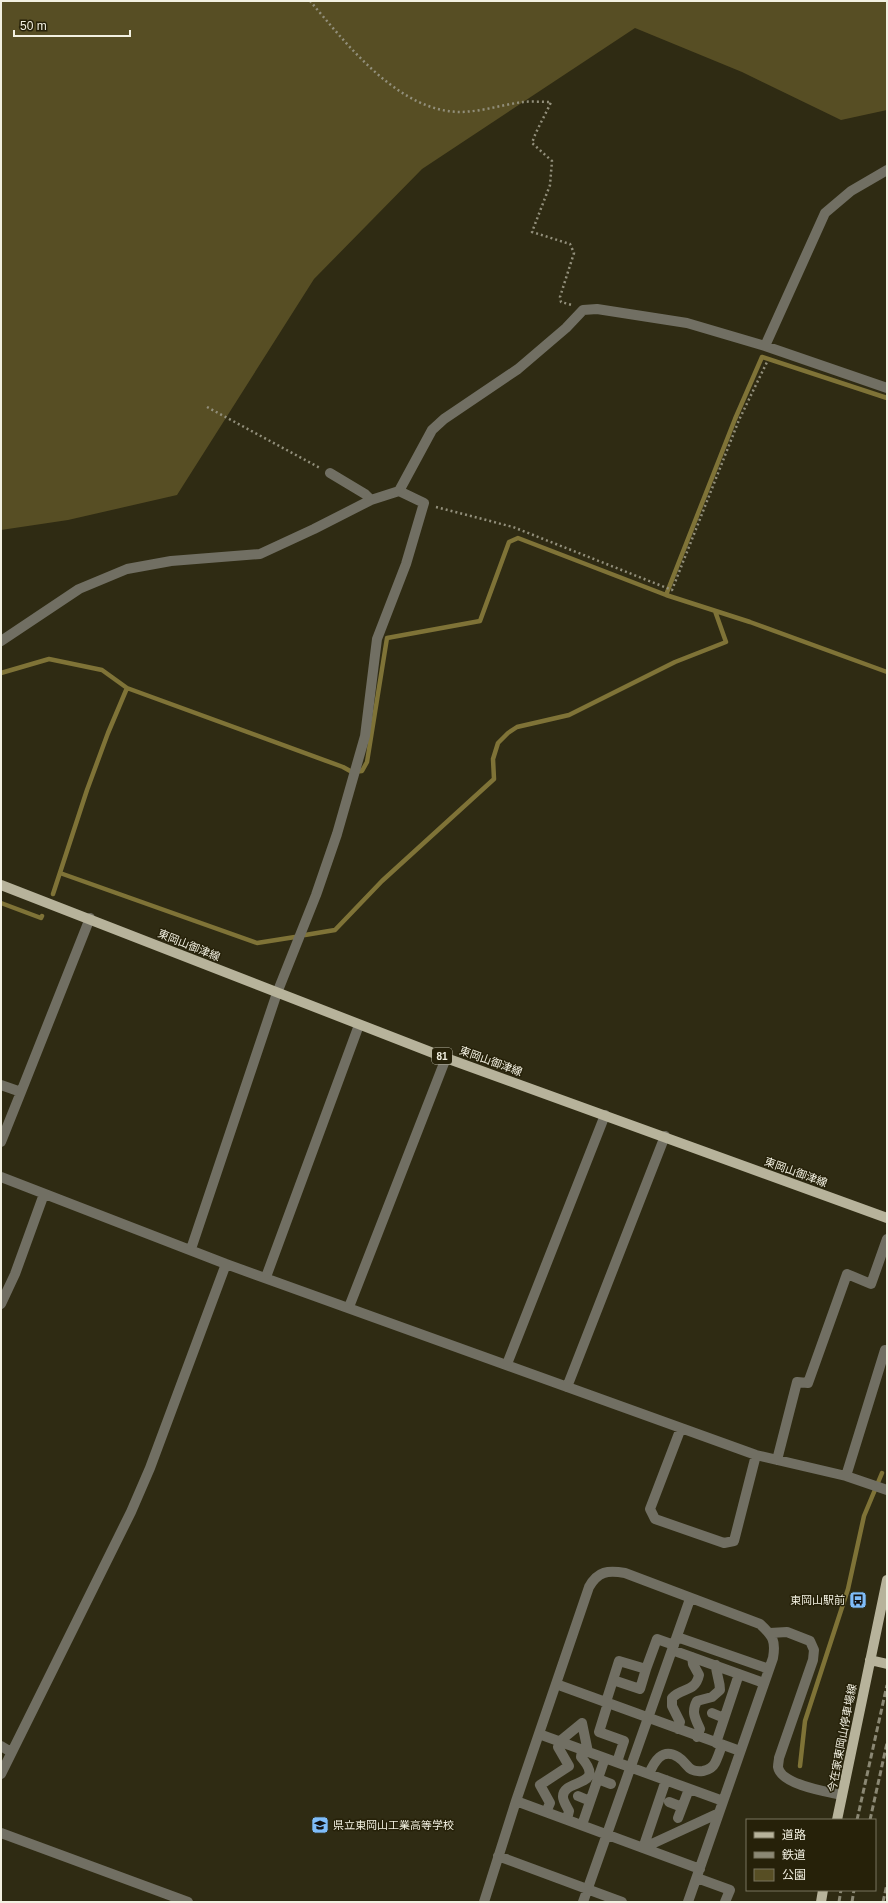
<svg xmlns="http://www.w3.org/2000/svg" width="888" height="1903" viewBox="0 0 888 1903" font-family="Helvetica,'Noto Sans JP',sans-serif">
<style>
.green{fill:#574e24}
.lines{fill:none;stroke-linecap:round;stroke-linejoin:round}
.stream{stroke:#7f7337;stroke-width:4.5}
.path{stroke:#928f7b;stroke-width:2.5;stroke-dasharray:2 3;stroke-linecap:butt}
.minor{stroke:#716f63;stroke-width:10}
.major{stroke:#b7b39b;stroke-width:10}
.rail{stroke:#8b8874;stroke-width:3;stroke-dasharray:6 3;stroke-linecap:butt}
.labels{text-anchor:middle;stroke-width:3;stroke-linejoin:round;paint-order:stroke}
.shield{fill:#262109;stroke:#b5b2a0;stroke-width:1}
.shield-label{font-size:10px;font-weight:bold;fill:#f2f0e1}
.street-label{font-size:11px;fill:#f2f0e1;stroke:#262109}
.poi-label{font-size:11px;fill:#f2f0e1;stroke:#262109;text-anchor:end}
</style>
<rect width="100%" height="100%" fill="#2f2b13"/>
<path class="green" d="M1,1H887V110L841,120L742,72L635,28L422,169L314,279L177,495L68,520L1,530Z"/>
<g class="lines">
<path class="stream" d="M666,595L735,419L762,357L887,398
M1,673L49,659L102,670L127,688L343,767L352,772L362,771L367,762L387,638L480,621L509,542L518,538L666,595L750,622L887,672
M60,873L257,943L295,937
M53,894L87,790L108,733L127,688
M1,903L41,918L42,916
M305,935L335,930L382,881L494,779L493,759L498,743L508,733L517,727L569,715L675,662L726,642L715,611
M800,1766L805,1721L848,1589L864,1516L882,1473"/>
<path class="path" d="M310,1C345,42 392,103 448,111C472,115 499,105 523,102C532,101 542,102 551,102C545,116 537,128 532,143L552,161L550,185L532,232L570,244L574,253L560,297L561,302L572,305
M207,407L320,468
M436,507L513,527L672,590L739,420L768,360"/>
<path class="minor" d="M765,346L825,213L851,191L887,170
M330,473L365,494L371,500
M1,641L79,589L127,569L171,561L260,554L314,529L371,500L399,491L432,430L444,419L518,369L566,328L583,310L597,309L687,323L765,346L887,388
M1,1085L21,1092L1,1142
M21,1092L90,918
M1,1177L226,1264L756,1455L846,1476L887,1490
M191,1249L277,993L316,895L337,834L365,736L377,639L406,564L424,503L399,491
M266,1277L359,1025
M1,1304L15,1274L44,1194
M349,1307L446,1058
M507,1364L605,1115
M567,1387L665,1136
M681,1428L650,1509L655,1519L724,1543L734,1541L756,1455
M777,1460L797,1382L808,1383L847,1274L871,1284L887,1239
M846,1476L885,1350L887,1351
M770,1633L787,1632L810,1641L814,1650L813,1660L779,1758C779,1760 778,1764 778,1767C781,1785 828,1792 842,1795
M677,1637L769,1669
M672,1650L764,1683
M613,1680L640,1689L646,1669
M556,1684L740,1751
M606,1702L619,1661L646,1669L657,1639L674,1645
M608,1703L599,1732L624,1741L617,1762
M712,1713L724,1718
M678,1729L680,1722L672,1706V1698C682,1687 695,1693 699,1675L693,1664L692,1657
M539,1734L723,1801
M697,1737L700,1729C695,1718 691,1712 697,1701L712,1697L720,1690C720,1680 716,1675 716,1665
M716,1743L739,1674
M1,1746L11,1752
M1,1774L131,1512L150,1468L226,1264
M649,1774C654,1762 662,1747 678,1757C688,1763 687,1773 703,1771C708,1770 713,1767 715,1763C718,1757 720,1751 722,1745
M598,1779L611,1784
M578,1796L590,1801
M516,1801L700,1869
M669,1802L682,1807
M546,1812L550,1803L540,1785L569,1766L558,1747L560,1741L582,1723L588,1752
M678,1818L689,1789
M567,1819L569,1811C567,1807 563,1801 563,1797C562,1778 608,1788 581,1757L582,1750
M582,1825L605,1758
M1,1833L188,1902
M643,1848L719,1813
M643,1848L666,1780
M498,1856L622,1902
M697,1878L730,1890L725,1902
M484,1902L516,1801L589,1587C598,1571 608,1570 625,1573L760,1624C773,1636 776,1641 773,1658L688,1902
M583,1902L690,1599"/>
<path class="major" d="M1,885L446,1058L887,1218
M870,1660L887,1664
M837,1820L887,1580
M821,1902L823,1890"/>
<path class="rail" d="M857,1820L887,1685
M870,1820L887,1743
M839,1902L841,1890
M852,1902L854,1890
M883,1902L887,1884"/>
</g>
<defs>
<symbol id="bus-square" viewBox="-11 -11 22 22"><rect x="-9" y="-9" width="18" height="18" rx="4" fill="#7fbdfa" stroke="#262109"/><path d="M-5-6H5V4H4V6H2V4H-2V6H-4V4H-5ZM-3.5-4V0h7V-4ZM-3.5 1.2v1.5H-2V1.2ZM2 1.2v1.5H3.5V1.2Z" fill="#111"/></symbol>
<symbol id="school-square" viewBox="-11 -11 22 22"><rect x="-9" y="-9" width="18" height="18" rx="4" fill="#7fbdfa" stroke="#262109"/><path d="M0-5L7-2L0 1L-7-2ZM-4 1L0 2.5L4 1V4Q0 6-4 4Z" fill="#111"/></symbol>
</defs>
<g fill-rule="evenodd">
<use href="#bus-square" x="848" y="1590" width="20" height="20"/>
<use href="#school-square" x="310" y="1815" width="20" height="20"/>
</g>
<g class="labels">
<rect class="shield" x="432" y="1048" width="20" height="16" rx="3"/>
<g class="shield-label">
<text x="442" y="1060">81</text>
</g>
<g class="street-label">
<text transform="translate(189 945) rotate(22)" y="4">東岡山御津線</text>
<text transform="translate(491 1061) rotate(20)" y="4">東岡山御津線</text>
<text transform="translate(796 1172) rotate(20)" y="4">東岡山御津線</text>
<text transform="translate(842 1738) rotate(-79)" y="4">今在家東岡山停車場線</text>
</g>
<g class="poi-label">
<text x="845" y="1604">東岡山駅前</text>
<text x="333" y="1829" text-anchor="start">県立東岡山工業高等学校</text>
</g>
</g>
<rect width="888" height="1903" fill="none" stroke="#f2f0e1" stroke-width="4"/>
<rect x="746" y="1819" width="130" height="72" fill="#262109" stroke="#78745f"/>
<rect x="754" y="1832" width="20" height="6" fill="#b7b39b" stroke="#78745f"/>
<text x="782" y="1839" font-size="12" fill="#f2f0e1">道路</text>
<rect x="754" y="1852" width="20" height="6" fill="#8b8874" stroke="#78745f"/>
<text x="782" y="1859" font-size="12" fill="#f2f0e1">鉄道</text>
<rect x="754" y="1869" width="20" height="12" fill="#574e24" stroke="#78745f"/>
<text x="782" y="1879" font-size="12" fill="#f2f0e1">公園</text>
<path d="M14 30v6h116v-6" fill="none" stroke="#f2f0e1" stroke-width="2"/>
<text x="20" y="30" font-size="12" fill="#f2f0e1" stroke="#262109" stroke-width="3" paint-order="stroke">50 m</text>
</svg>
